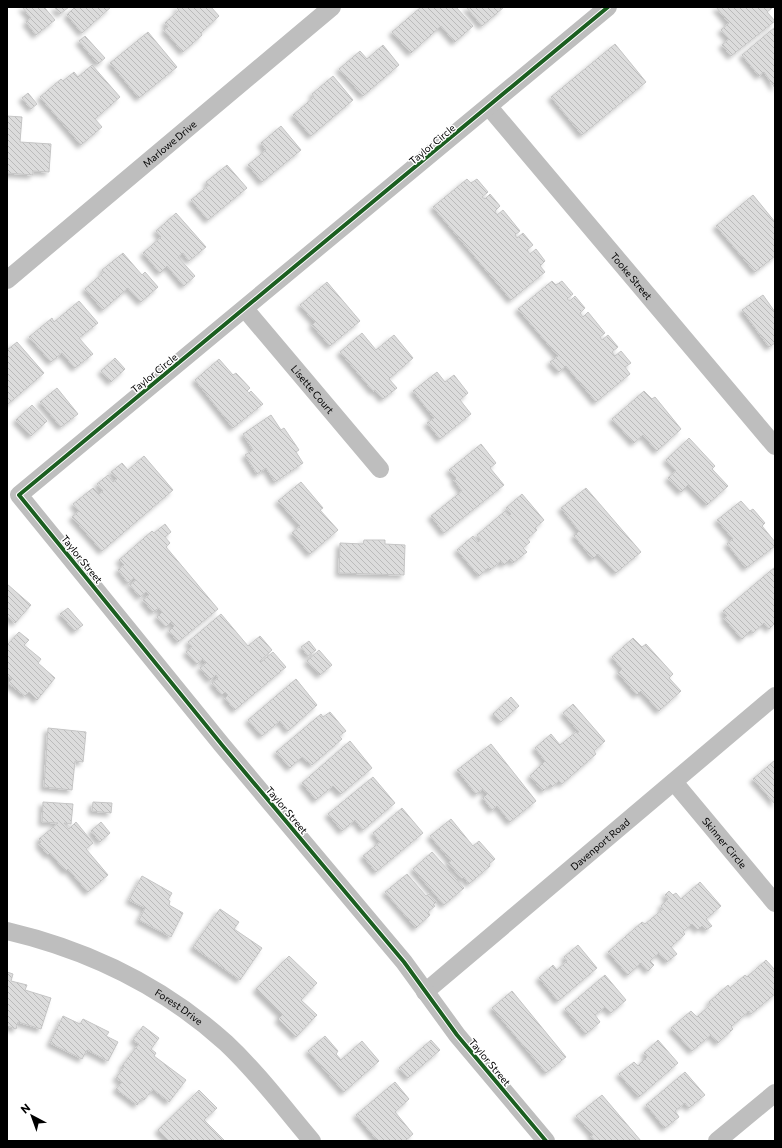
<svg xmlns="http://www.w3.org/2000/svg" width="782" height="1148" viewBox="0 0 782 1148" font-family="Commissioner,sans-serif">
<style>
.building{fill:url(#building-back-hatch);stroke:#c5c5c5;filter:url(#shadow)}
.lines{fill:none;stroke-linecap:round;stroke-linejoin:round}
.street{stroke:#bebebe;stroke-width:18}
.cycleway-casing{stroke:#fff;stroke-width:6}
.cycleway{stroke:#1b5e20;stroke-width:4}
.labels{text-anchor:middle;stroke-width:3;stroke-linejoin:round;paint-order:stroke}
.street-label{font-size:10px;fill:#000;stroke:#fff}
</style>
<defs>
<pattern id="building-back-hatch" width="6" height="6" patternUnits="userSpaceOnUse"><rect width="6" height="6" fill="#dcdcdc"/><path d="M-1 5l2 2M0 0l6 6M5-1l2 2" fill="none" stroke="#bbb"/></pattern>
<filter id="shadow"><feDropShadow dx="-3.5" dy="3.5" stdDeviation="2" flood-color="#0004"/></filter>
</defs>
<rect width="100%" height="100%" fill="#fff"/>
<path class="building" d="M22,7H44L55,20L36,35L26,22L31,18Z
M54,7H69L60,14Z
M75,7H111L82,33L67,15Z
M176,7H211L219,16L201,33L202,35L183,52L164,30L168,27L165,23L179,10Z
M421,7H456L473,26L455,42L441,26L411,53L392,32Z
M466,7H504L482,26Z
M716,7H770L772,8L767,12L775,21L731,56L722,45L729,39L721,30L729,23Z
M775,27V88L764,72L759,76L742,55Z
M148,32L177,67L139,98L110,63Z
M85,36L105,58L98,64L79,41Z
M615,44L646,82L582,135L551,97Z
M383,45L399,65L363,96L339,69L360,51L367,59Z
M92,65L120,97L95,119L102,127L81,145L40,97L61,79L63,81L74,72L78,77Z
M333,76L353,100L311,136L293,115L314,97L312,94Z
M28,93L37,104L31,109L22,98Z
M7,116L22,117L20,142L51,144L49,172L33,171V175L7,173Z
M281,126L301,150L262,182L248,165L266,150L261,143Z
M227,165L247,188L208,220L191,200L209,185L206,182Z
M467,179L471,183L477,179L488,192L482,197L485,199L490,194L500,206L495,211L497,215L503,210L520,231L515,235L517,238L523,233L533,245L527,250L530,254L536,249L545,261L540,266L545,272L511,300L433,207Z
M753,195L775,222V256L755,272L716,226Z
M176,213L206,247L189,261L183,253L178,257L195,276L184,286L167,266L160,273L143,253L161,237L156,231Z
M123,253L142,275L145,272L158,287L141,302L128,288L103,310L85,289L104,272L102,270Z
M552,281L556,285L562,281L573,294L567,299L570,301L575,296L585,308L580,313L583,317L588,312L605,333L600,337L602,340L608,335L618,347L612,352L615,356L621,351L631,363L625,367L630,374L596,402L566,366L559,372L550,362L558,356L518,309Z
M327,282L360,321L330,346L312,325L315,322L300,305Z
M763,295L775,312V343L769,347L742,310Z
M79,301L98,323L79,338L93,354L75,368L62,353L51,362L29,337L52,318L54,322Z
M362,333L376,350L394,335L413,358L389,379L397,388L383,399L375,390L373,391L340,352Z
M17,342L44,373L7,405V350Z
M115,358L125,369L111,382L101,371Z
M219,359L233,375L236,373L250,388L247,391L249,393L251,391L263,404L233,428L195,380Z
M437,372L445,382L454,375L468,393L460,400L471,414L440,439L427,423L434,418L413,391Z
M57,388L78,414L61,427L40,402Z
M644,391L652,399L655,397L681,429L657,451L643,435L634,443L612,419Z
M32,405L47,421L31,436L16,420Z
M271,415L281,430L284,428L299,450L296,452L303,463L275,482L266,468L257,474L245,455L253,450L243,434Z
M689,438L715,466L712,469L728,486L707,505L688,485L681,492L668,478L676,471L666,460Z
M481,444L496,463L490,468L504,485L444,533L431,516L462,491L454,480L456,478L449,470Z
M144,456L173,490L102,551L72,517L79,511L73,504L93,488L99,494L103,491L97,484L108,475L113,482L117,479L111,472L122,463L128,470Z
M301,482L323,508L320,510L338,530L310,554L292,533L300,526L278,501Z
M586,488L641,552L616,573L598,554L593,559L574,536L579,531L561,508Z
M522,494L544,520L535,528L537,530L527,539L530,542L523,548L527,552L513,563L510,559L504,565L501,561L490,570L488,568L479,576L457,550L473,536L478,542L481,540L477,535L505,511L509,516L511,514L506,508Z
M741,501L750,511L753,509L765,523L762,526L775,542V546L746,568L727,544L733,539L717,520Z
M165,524L171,532L165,537L170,543L166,547L218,609L178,642L169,631L174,626L171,622L166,627L157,617L162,612L159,608L153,612L143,600L149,595L146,592L140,597L130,585L136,580L134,578L128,583L118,570L124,565L119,560L152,531L154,533Z
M364,540H385V544L405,545L404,575L339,573L340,543L363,544Z
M775,567V623L769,629L764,623L753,633L751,630L742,639L724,618L727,616L723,611Z
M7,584L31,605L15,623L7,616Z
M68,608L83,625L75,631L60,614Z
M221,614L248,646L260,636L272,650L260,661L261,662L273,652L286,667L235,710L225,698L228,695L225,692L222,695L212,683L218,678L216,675L210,680L200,668L206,663L203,659L197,664L186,652L192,647L188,642Z
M19,632L29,640L24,645L41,659L38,663L55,678L37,700L29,692L25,696L8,683L12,679L7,675V645Z
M633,638L642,647L646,644L673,674L669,678L681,691L659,711L641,691L637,695L618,673L622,669L612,657Z
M309,641L316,650L308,656L301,647Z
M319,650L332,665L320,675L307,661Z
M296,679L317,705L288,731L280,721L262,736L248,720Z
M511,697L519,706L501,722L493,714Z
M573,704L605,741L594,751L596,754L562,784L559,781L552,787L550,785L543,791L530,776L545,761L535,748L551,734L560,745L576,732L577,733L579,732L563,713Z
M330,712L346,731L339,736L342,739L312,765L302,757L290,768L276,752L321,714L323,717Z
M48,728L86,732L83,762L75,761L72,790L44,787Z
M350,741L372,768L341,794L333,786L316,800L302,783Z
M491,744L536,801L510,822L497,806L492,810L483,798L487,794L483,789L476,794L457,770Z
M775,760V804L753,779Z
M373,777L395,803L363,830L355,820L342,831L328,814Z
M43,802L73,804L71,824L64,823L69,829L76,822L93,843L86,849L108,875L88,892L68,869L66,871L50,853L48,855L39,844L41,842L39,839L58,823L42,822Z
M93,802L112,803L111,813L92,811Z
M402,808L423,833L376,872L363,856L380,842L373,833Z
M451,819L473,846L479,841L495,859L489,864L490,866L469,884L464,877L462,879L448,863L451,861L430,836Z
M101,822L110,833L100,842L91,831Z
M432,852L464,888L444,905L413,869Z
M407,874L426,896L429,894L436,902L433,905L435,906L428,912L430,915L416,928L385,892Z
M142,876L172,893L168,900L170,901L169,905L183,913L171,937L139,920L145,908L129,900Z
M700,882L721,906L706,919L712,926L706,930L702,926L698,930L692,924L683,932L685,934L671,947L677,954L667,962L659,953L650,961L654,965L648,971L641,963L628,975L608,952L642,922L645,924L663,909L661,906L668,899L665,895L669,891L673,895L676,893L681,899Z
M220,909L239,922L234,929L262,948L240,980L193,947Z
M578,945L597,968L558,1001L539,978L553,965L557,970L567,961L564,957Z
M289,956L317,983L301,1000L317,1015L296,1037L278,1019L282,1015L256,989Z
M766,960L775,970V994L751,1014L749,1011L731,1027L733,1029L718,1043L711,1035L692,1051L671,1028L691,1011L697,1017L711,1004L709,1002L728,985L730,988L745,975L747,977Z
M7,972L13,974L11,981L27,985L25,990L51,998L41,1029L18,1022L16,1029L7,1026Z
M605,975L626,1000L611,1013L605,1007L595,1015L600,1022L586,1034L565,1009Z
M512,991L566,1057L546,1073L492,1008Z
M63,1016L80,1024L83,1019L109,1032L106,1036L118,1042L108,1061L87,1050L82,1059L50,1043Z
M143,1026L159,1038L151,1049L156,1053L154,1056L186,1080L169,1102L153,1089L144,1100L142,1098L137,1105L116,1089L122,1082L116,1078L124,1067L122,1066L139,1044L133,1040Z
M325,1036L338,1051L336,1054L341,1060L362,1041L379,1061L344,1092L308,1051Z
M431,1040L440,1050L408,1078L399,1068Z
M658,1040L678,1063L639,1097L619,1074L634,1062L638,1066L647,1057L644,1053Z
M685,1072L705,1095L689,1108L685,1103L675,1111L679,1117L665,1128L646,1105Z
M395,1082L409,1099L395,1112L413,1134L405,1141H378L356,1115Z
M199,1090L217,1108L204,1120L225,1141H169L158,1130Z
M602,1095L641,1141H595L591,1136L593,1135L576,1116Z"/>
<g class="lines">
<g class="street">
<path id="s1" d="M489,107L775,446"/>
<path id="s2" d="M7,280L332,7"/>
<path id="s3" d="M245,309L380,469"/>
<path id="s4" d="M674,782L775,903"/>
<path id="s5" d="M7,931C88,950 164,987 226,1043C258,1073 284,1108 312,1141"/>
<path id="s6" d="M425,992L775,696"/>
<path d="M546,1141L457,1035L404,962L222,745L19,495L608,7"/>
<path d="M717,1141L775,1093"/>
</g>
<defs>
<path id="cycleway" d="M546,1141L457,1035L404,962L222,745L19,495L608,7"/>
</defs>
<use href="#cycleway" class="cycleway-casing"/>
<use href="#cycleway" class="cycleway"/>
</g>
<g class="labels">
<g class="street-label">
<text dy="4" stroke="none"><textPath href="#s2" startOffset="212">Marlowe Drive</textPath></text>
<text transform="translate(432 144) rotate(-40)" y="4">Taylor Circle</text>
<text dy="4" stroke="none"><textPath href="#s1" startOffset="221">Tooke Street</textPath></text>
<text transform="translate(154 373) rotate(-39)" y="4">Taylor Circle</text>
<text dy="4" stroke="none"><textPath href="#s3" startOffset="105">Lisette Court</textPath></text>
<text transform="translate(82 559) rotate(51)" y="4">Taylor Street</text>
<text transform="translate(287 810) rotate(50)" y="4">Taylor Street</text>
<text dy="4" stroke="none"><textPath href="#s4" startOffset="79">Skinner Circle</textPath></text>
<text dy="4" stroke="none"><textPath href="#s6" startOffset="229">Davenport Road</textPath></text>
<text dy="4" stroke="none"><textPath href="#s5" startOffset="189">Forest Drive</textPath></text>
<text transform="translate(490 1062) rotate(50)" y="4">Taylor Street</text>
</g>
</g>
<rect width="782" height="1148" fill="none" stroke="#000000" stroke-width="16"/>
<g transform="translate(32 1116) rotate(319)" stroke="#ffffff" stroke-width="3" paint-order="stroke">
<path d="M0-3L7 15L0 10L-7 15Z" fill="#000000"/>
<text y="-6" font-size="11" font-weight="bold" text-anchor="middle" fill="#000000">N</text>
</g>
</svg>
